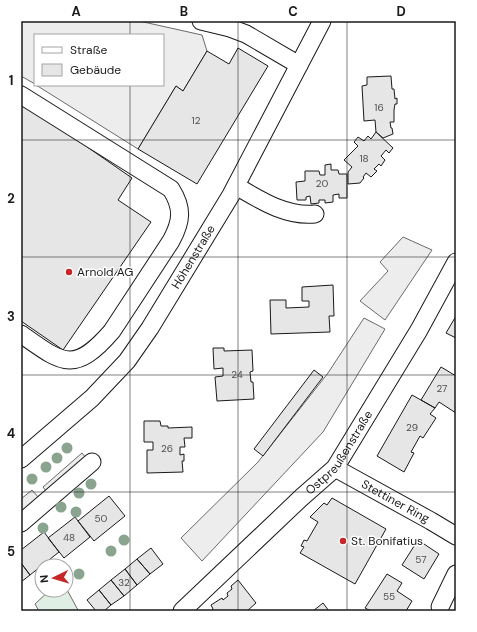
<svg xmlns="http://www.w3.org/2000/svg" width="477" height="632" viewBox="0 0 477 632" font-family="'DM Sans',sans-serif">
<style>
.green{fill:#e0efe3;stroke:#6a6a6a}
.parking{fill:#ededed;stroke:#6a6a6a}
.building{fill:#e6e6e6;stroke:#1a1a1a}
.lines{fill:none;stroke-linecap:round;stroke-linejoin:round}
.minor-casing{stroke:#1a1a1a;stroke-width:19}
.minor{stroke:#fff;stroke-width:17}
.tree{fill:#8aa48f}
.grid{fill:none;stroke:#1a1a1a;stroke-width:1;stroke-opacity:0.55}
.poi-dot{fill:#c62828;stroke:#fff;stroke-width:1.5}
.labels{text-anchor:middle;stroke-width:3;stroke-linejoin:round;paint-order:stroke}
.number-label{font-size:10px;fill:#4d4d4d}
.street-label{font-size:12px;fill:#1a1a1a;stroke:#fff}
.poi-label{font-size:12px;fill:#1a1a1a;stroke:#fff;text-anchor:start}
.neatline{fill:none;stroke:#1a1a1a;stroke-width:1.5}
.grid-label{font-size:13px;text-anchor:middle;font-weight:bold;fill:#1a1a1a}
</style>
<rect width="100%" height="100%" fill="#fff"/>
<path class="green" d="M66,588L78,610L77,611H39L35,604L50,590H66Z"/>
<path class="parking" d="M21,21H139L202,35L207,51L183,91L176,86L138,149L36,85H163V35H35V84L21,76Z
M403,237L432,250L385,320L360,301L388,271L380,262Z
M364,318L385,329L323,432L202,561L181,538L258,462L328,373Z
M82,453L90,463L50,496L43,487Z
M32,490L39,498L21,512V499Z"/>
<path class="building" d="M238,48L268,66L197,184L138,149L176,86L183,91L207,51L229,64Z
M391,76L392,89H394L395,99L397,98V104H395L394,110V122H390L391,128H392L393,134L383,138L376,132L375,120L364,121L362,86L367,85V77Z
M21,101L132,178L118,200L151,222L63,350L21,321Z
M376,132L393,148L389,153L386,150L381,156L385,160L381,166L379,164L374,169L377,171L371,177L366,173L363,177L364,178L360,183L348,184V172L352,167L344,160L358,146L354,142L358,137L364,141L368,136L371,139Z
M331,164V170H338L339,174H347V198H339V194L333,195V202L325,203V200H319V203L311,204L310,196L306,197V200H297L296,182L305,181V171H319L320,175H325V165Z
M333,285L334,316H329L330,332L271,334L270,300H286V308L309,307V301H302V287Z
M456,316V338L446,333Z
M213,348H224V351L252,350L253,371L250,372L251,382H253L254,399L217,401L215,377L223,376V368L214,369Z
M441,367L456,376V413L439,402L435,408L421,400Z
M314,370L323,377L263,456L254,449Z
M412,395L435,408L430,414L436,418L423,438L420,436L411,452L414,453L404,472L377,456Z
M144,421H160L161,426H168V428L192,427V438H184L185,447H180V455L184,454V461H182L183,472L147,473V450H153V442H144Z
M109,496L125,516L94,541L78,521Z
M332,498L386,529L355,584L300,553L304,547L301,546L304,540L307,541L318,522L310,517L324,503L327,505Z
M75,517L90,537L64,558L48,538Z
M44,532L59,552L30,575L21,563V550Z
M418,540L439,554L424,579L402,565Z
M151,548L163,564L150,574L137,559Z
M137,559L150,574L137,585L125,569Z
M21,563L30,575L21,582Z
M125,569L137,585L124,596L111,580Z
M387,574L402,583L397,591L412,601L406,611H371L365,608Z
M111,580L124,596L111,605L99,590Z
M238,580L256,603L247,611H212L213,609L211,605L222,598L223,600L228,596L227,593L232,589L231,586Z
M99,590L111,605L104,611H96L87,600Z
M323,603L329,611H313Z"/>
<g class="lines">
<defs>
<g id="minor">
<path d="M201,21L230,28L246,34L299,65"/>
<path d="M21,95L171,189C183,208 182,221 171,241L112,331C74,375 62,363 21,334"/>
<path d="M236,186C260,200 286,217 315,214"/>
<path id="s1" d="M21,459L92,398L127,361L150,328L231,195L322,21"/>
<path id="s2" d="M335,468L431,521L456,536"/>
<path d="M21,523L92,462"/>
<path d="M440,607L456,574"/>
<path id="s3" d="M182,611L302,497L335,468L419,330L456,262"/>
</g>
</defs>
<use href="#minor" class="minor-casing"/>
<use href="#minor" class="minor"/>
</g>
<g class="tree">
<circle cx="67" cy="448" r="5.5"/>
<circle cx="57" cy="458" r="5.5"/>
<circle cx="46" cy="467" r="5.5"/>
<circle cx="32" cy="479" r="5.5"/>
<circle cx="91" cy="484" r="5.5"/>
<circle cx="79" cy="493" r="5.5"/>
<circle cx="61" cy="507" r="5.5"/>
<circle cx="76" cy="512" r="5.5"/>
<circle cx="43" cy="528" r="5.5"/>
<circle cx="124" cy="540" r="5.5"/>
<circle cx="111" cy="551" r="5.5"/>
<circle cx="79" cy="574" r="5.5"/>
</g>
<path class="grid" d="M130,21V35M238,21V611M347,21V611M130,85V611M21,140H456M21,257H456M21,375H456M21,492H456"/>
<g class="poi-dot">
<circle cx="69" cy="272" r="4"/>
<circle cx="343" cy="541" r="4"/>
</g>
<g class="labels">
<g class="number-label">
<text x="379" y="111">16</text>
<text x="196" y="124">12</text>
<text x="364" y="162">18</text>
<text x="322" y="187">20</text>
<text x="237" y="378">24</text>
<text x="442" y="392">27</text>
<text x="412" y="431">29</text>
<text x="167" y="452">26</text>
<text x="101" y="522">50</text>
<text x="69" y="541">48</text>
<text x="421" y="563">57</text>
<text x="124" y="586">32</text>
<text x="389" y="600">55</text>
</g>
<g class="street-label">
<text dy="4" stroke="none"><textPath href="#s1" startOffset="268">Höhenstraße</textPath></text>
<text dy="4" stroke="none"><textPath href="#s3" startOffset="224">Ostpreußenstraße</textPath></text>
<text dy="4" stroke="none"><textPath href="#s2" startOffset="69">Stettiner Ring</textPath></text>
</g>
<g class="poi-label">
<text x="77" y="276">Arnold AG</text>
<text x="351" y="545">St. Bonifatius</text>
</g>
</g>
<rect width="477" height="632" fill="none" stroke="#ffffff" stroke-width="44"/>
<rect x="34" y="34" width="130" height="52" fill="#ffffff" stroke="#a3a3a3"/>
<rect x="42" y="47" width="20" height="6" fill="#ffffff" stroke="#a3a3a3"/>
<text x="70" y="54" font-size="12" fill="#1a1a1a">Straße</text>
<rect x="42" y="64" width="20" height="12" fill="#e6e6e6" stroke="#a3a3a3"/>
<text x="70" y="74" font-size="12" fill="#1a1a1a">Gebäude</text>
<g transform="translate(54 578) rotate(265)"><circle r="19" fill="#ffffff" stroke="#a3a3a3"/>
<path d="M0-3L7 15L0 10L-7 15Z" fill="#c62828"/>
<text y="-6" font-size="11" font-weight="bold" text-anchor="middle" fill="#1a1a1a">N</text>
</g>
<rect x="22" y="22" width="433" height="588" class="neatline"/>
<g class="grid-label">
<text x="76" y="16">A</text>
<text x="184" y="16">B</text>
<text x="293" y="16">C</text>
<text x="401" y="16">D</text>
<text x="11" y="85">1</text>
<text x="11" y="203">2</text>
<text x="11" y="321">3</text>
<text x="11" y="438">4</text>
<text x="11" y="556">5</text>
</g>
</svg>
